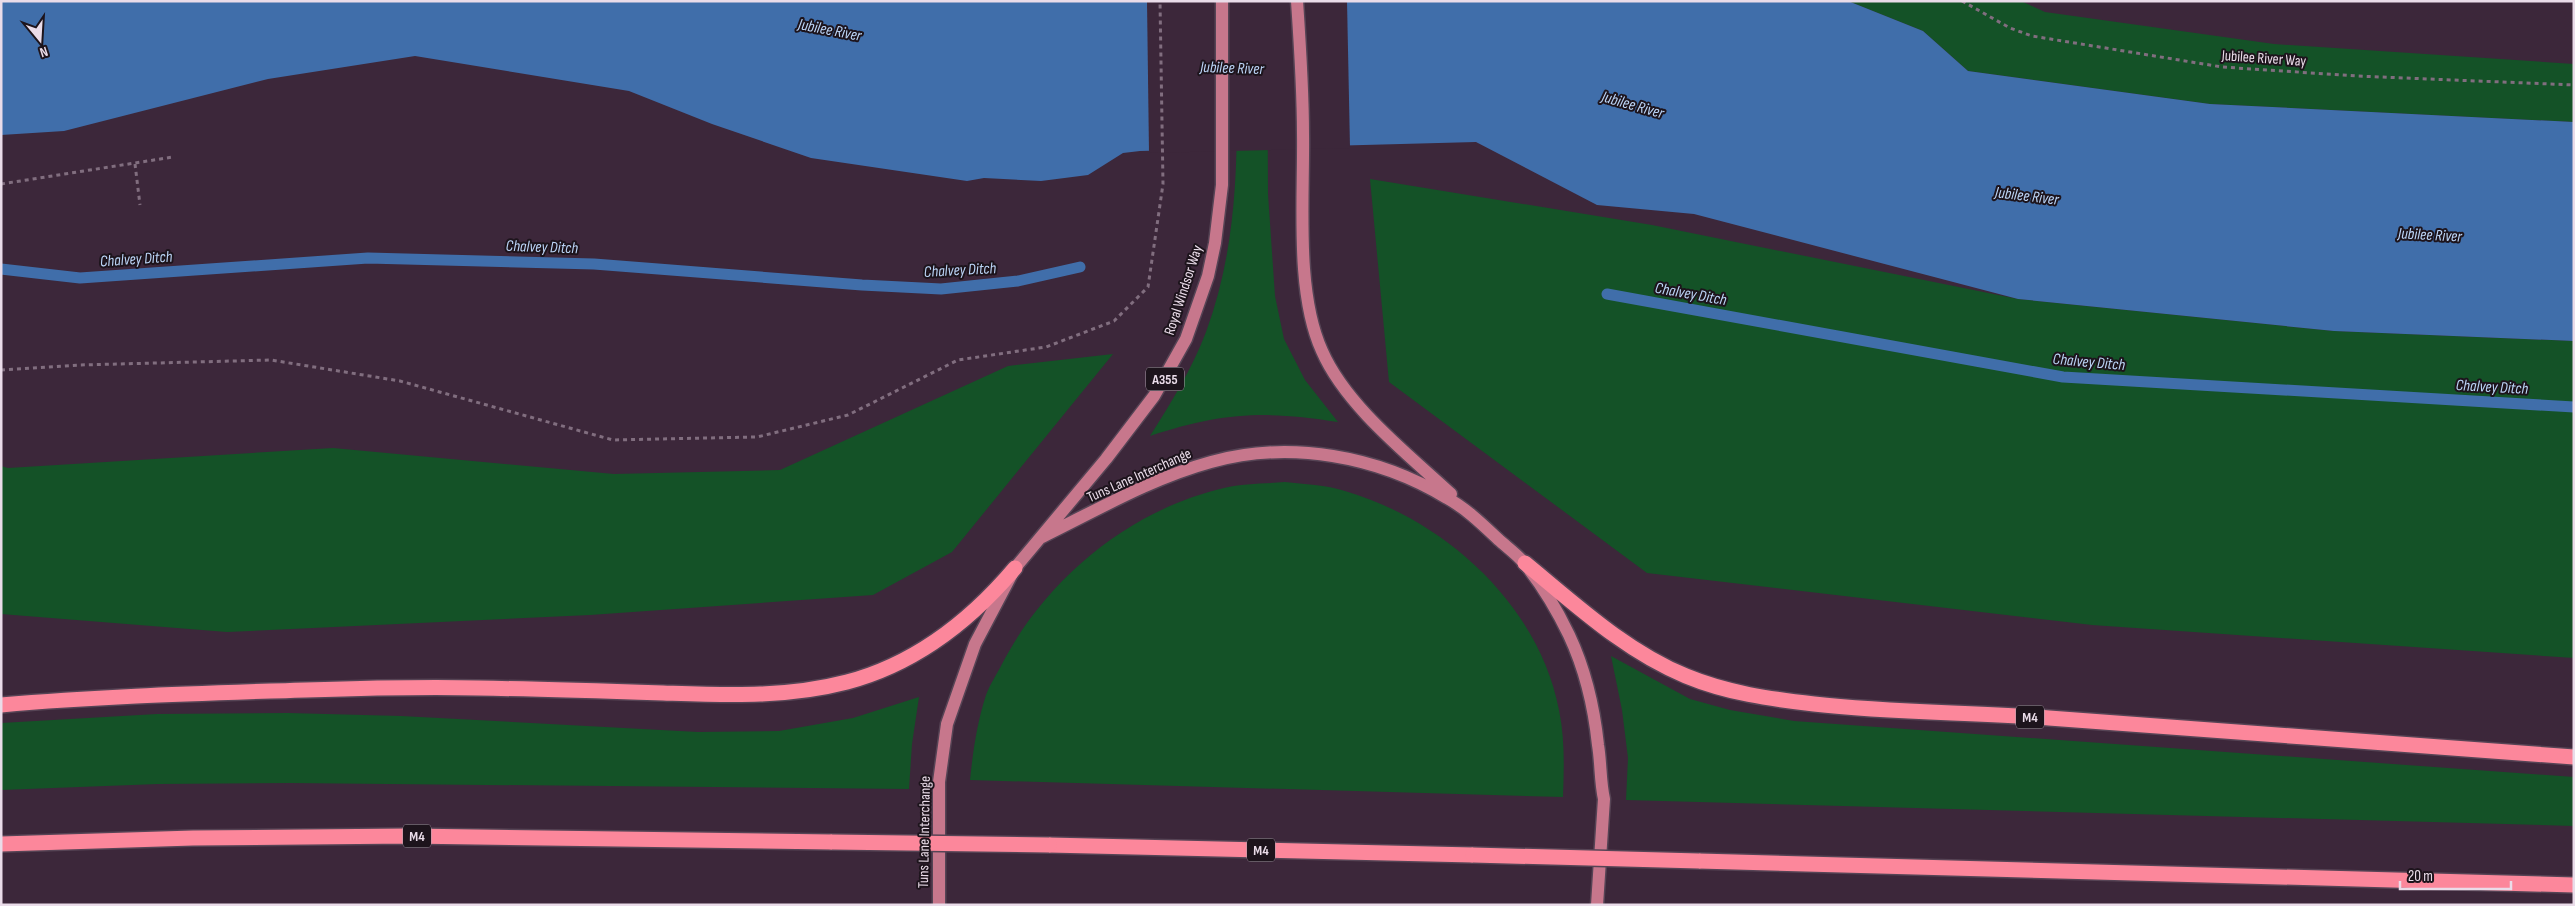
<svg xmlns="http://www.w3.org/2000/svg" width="2575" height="906" viewBox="0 0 2575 906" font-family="'Sofia Sans Condensed',sans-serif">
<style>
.green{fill:#145227}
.water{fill:#406eaa}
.pier{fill:#3c273a}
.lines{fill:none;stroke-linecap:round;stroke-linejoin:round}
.stream{stroke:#406eaa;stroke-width:11}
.major-casing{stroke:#564455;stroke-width:15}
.highway-casing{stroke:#564455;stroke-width:18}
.path{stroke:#816e7f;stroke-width:3;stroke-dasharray:4 4;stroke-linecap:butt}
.major{stroke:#c7778c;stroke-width:12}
.highway{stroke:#fc879b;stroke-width:15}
.highway-bridge-casing{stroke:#564455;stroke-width:18;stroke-linecap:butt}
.highway-bridge{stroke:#fc879b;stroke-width:15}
.labels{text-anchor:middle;stroke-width:4;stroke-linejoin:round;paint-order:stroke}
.shield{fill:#1d141c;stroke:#aca0ac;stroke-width:1}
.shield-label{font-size:14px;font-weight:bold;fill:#eadce9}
.street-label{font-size:15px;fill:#eadce9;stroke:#1d141c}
.water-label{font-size:16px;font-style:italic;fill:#bcd5f7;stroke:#1d141c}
</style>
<rect width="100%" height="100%" fill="#3c273a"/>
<path class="green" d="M1235,1H1267L1268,194L1275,296L1284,339L1305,380L1338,422C1265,410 1220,413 1150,436C1171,403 1192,369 1206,332C1246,223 1236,115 1235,1Z
M1848,1H2021L2045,12L2274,44L2574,64V122L2210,104L1968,71L1923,31Z
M1370,179L1652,225L2018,299L2334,331L2574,341V658L2092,625L1647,573L1389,382Z
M1113,354L952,552L873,595L590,615L227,632L1,614V466L8,468L333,448L614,474L780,470L1008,366Z
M1285,482C1304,484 1326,485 1345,491C1445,520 1539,605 1559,710C1565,739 1564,768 1563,797L970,780C973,751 977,723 986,695C990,684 997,674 1002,664C1046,579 1129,510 1224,488C1243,483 1265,484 1285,482Z
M1611,656L1690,699L1730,710L1794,721L2574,777V826L1626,800L1628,758L1622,710Z
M919,697L912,744L909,789L290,783L158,784L1,790V723L157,714L288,713L401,716L698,732L779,731L853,718Z"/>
<path class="water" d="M1,1H1848L1923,31L1968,71L2210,104L2574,122V341L2334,331L2018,299L1694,214L1597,205L1476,142L1140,151L1123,153L1088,175L1041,181L984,178L967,181L811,158L712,124L629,91L415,56L268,79L64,131L1,135Z"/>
<path class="pier" d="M1147,1H1347L1350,148L1149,153Z"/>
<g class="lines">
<path class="stream" d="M1,269L80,278L368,258L594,264L862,285L941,289L1018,281L1080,267
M1607,294L2063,377L2574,407"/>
<defs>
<path id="major" d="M1297,1C1300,45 1303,90 1303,134C1304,199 1295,292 1322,351C1346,406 1408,454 1451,494
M1042,537C1097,510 1152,478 1211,462C1290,440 1378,456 1447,498C1467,509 1483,525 1499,540C1508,548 1518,555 1525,564C1542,585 1557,610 1569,635C1585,669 1594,707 1598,745C1601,763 1600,781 1604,799L1597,905
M939,905V782L947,724L975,644L1015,568L1106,459L1154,396L1186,339L1208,276L1215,243L1222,185V1"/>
<path id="highway" d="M1525,563C1575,604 1625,651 1686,676C1727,693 1770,699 1814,704C1892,713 1971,712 2049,718C2224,730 2399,745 2574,757
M1,705C91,697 181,694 271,691C340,689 409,686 478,688C539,689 601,691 663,693C725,695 786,698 847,682C915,664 971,620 1015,568
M1,844L193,838L409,836L832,842
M1049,845L1473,855
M1699,861L2574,885"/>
</defs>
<use href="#major" class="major-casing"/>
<use href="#highway" class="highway-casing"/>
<path class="path" d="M1962,1L2010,28L2032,36L2222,67L2357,76L2574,85
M135,164L140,205
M1,184L173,157
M1,370L80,365L271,360L400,381L613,440L757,437L848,415L958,360L1046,347L1114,321L1148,287L1163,184L1160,1"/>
<use href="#major" class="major"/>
<use href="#highway" class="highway"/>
<defs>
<path id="highway-bridge" d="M832,842L1049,845
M1473,855L1699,861"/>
</defs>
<use href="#highway-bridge" class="highway-bridge-casing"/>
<use href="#highway-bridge" class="highway-bridge"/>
</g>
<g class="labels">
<g class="shield">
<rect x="1146" y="367.5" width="38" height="23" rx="4"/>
<rect x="2016" y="705.5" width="28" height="23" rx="4"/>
<rect x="403" y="824.5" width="28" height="23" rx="4"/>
<rect x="1247" y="838.5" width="28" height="23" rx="4"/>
</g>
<g class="shield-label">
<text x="1165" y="384">A355</text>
<text x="2030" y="722">M4</text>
<text x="417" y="841">M4</text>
<text x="1261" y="855">M4</text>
</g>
<g class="street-label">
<text transform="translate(2264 58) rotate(4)" y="5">Jubilee River Way</text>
<text transform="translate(1183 290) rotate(-72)" y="5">Royal Windsor Way</text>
<text transform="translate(1139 475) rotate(-24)" y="5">Tuns Lane Interchange</text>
<text transform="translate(924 832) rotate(-89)" y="5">Tuns Lane Interchange</text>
</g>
<g class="water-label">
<text transform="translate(830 29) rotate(11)" y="6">Jubilee River</text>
<text transform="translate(1232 67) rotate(2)" y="6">Jubilee River</text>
<text transform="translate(1633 104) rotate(16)" y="6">Jubilee River</text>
<text transform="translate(2027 195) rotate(7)" y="6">Jubilee River</text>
<text transform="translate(2430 234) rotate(3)" y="6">Jubilee River</text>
<text transform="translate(542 246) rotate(2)" y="6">Chalvey Ditch</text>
<text transform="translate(136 258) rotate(-4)" y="6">Chalvey Ditch</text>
<text transform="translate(960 269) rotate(-3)" y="6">Chalvey Ditch</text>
<text transform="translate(1691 293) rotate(10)" y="6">Chalvey Ditch</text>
<text transform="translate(2089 361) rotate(5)" y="6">Chalvey Ditch</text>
<text transform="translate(2492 386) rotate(3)" y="6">Chalvey Ditch</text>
</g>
</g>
<rect width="2575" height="906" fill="none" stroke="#eadce9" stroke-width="5"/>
<g transform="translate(40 40) rotate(162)" stroke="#1d141c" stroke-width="4" paint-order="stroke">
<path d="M0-4L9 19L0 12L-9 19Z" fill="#eadce9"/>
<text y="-8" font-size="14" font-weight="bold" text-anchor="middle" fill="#eadce9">N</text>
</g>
<path d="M2400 881v8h111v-8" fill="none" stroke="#eadce9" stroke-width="2.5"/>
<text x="2408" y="881" font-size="15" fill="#eadce9" stroke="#1d141c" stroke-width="4" paint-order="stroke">20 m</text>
</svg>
